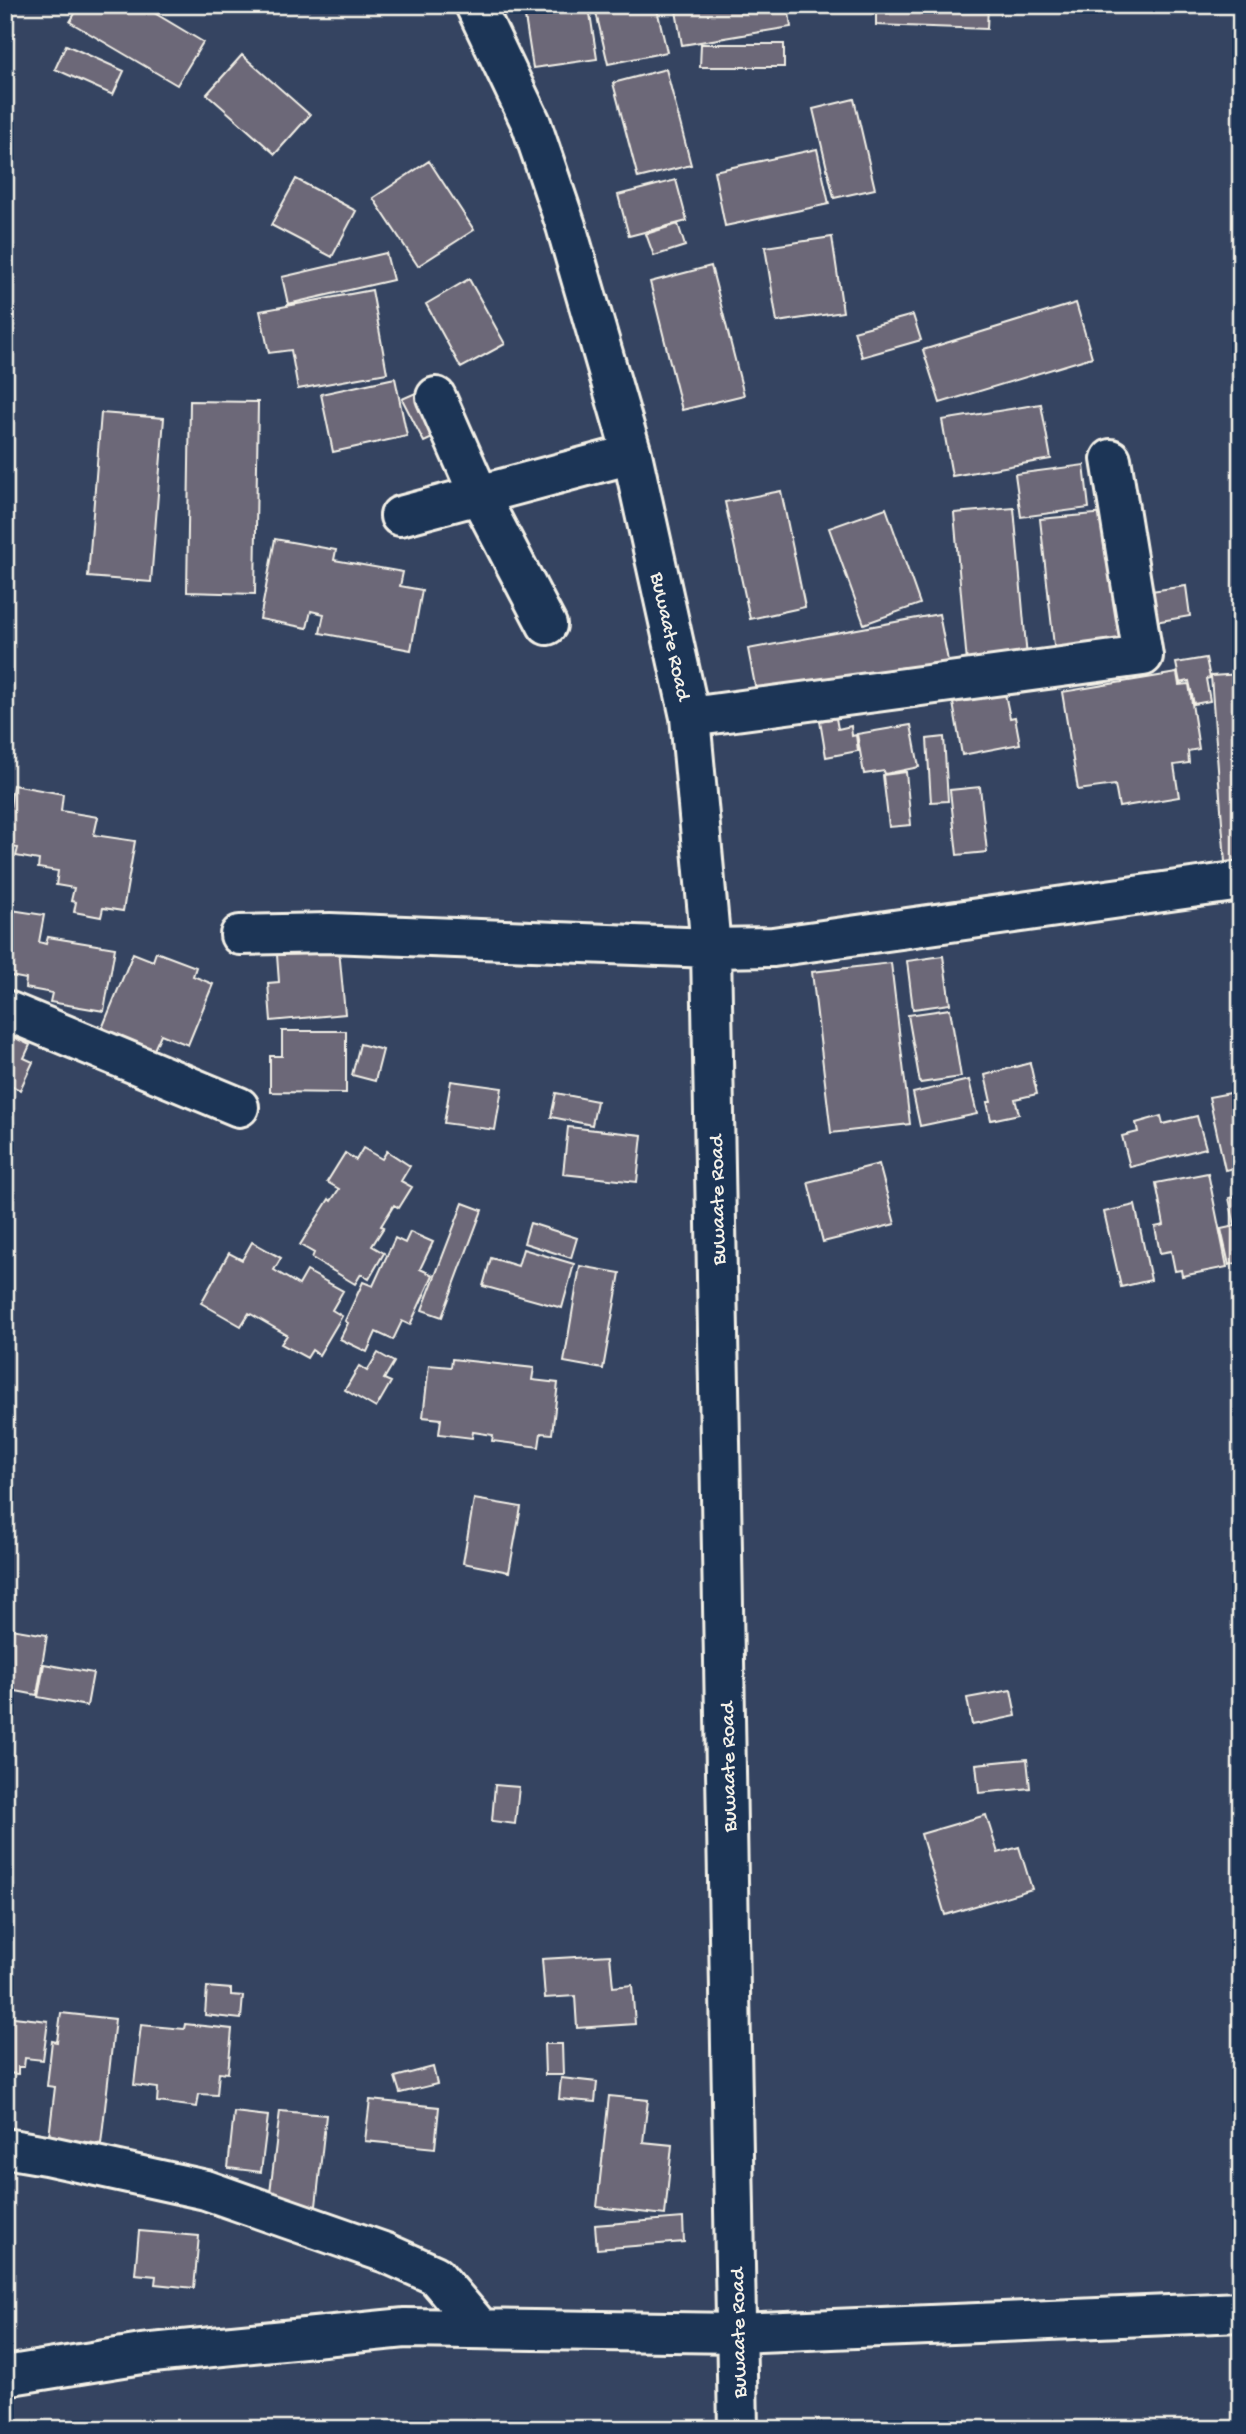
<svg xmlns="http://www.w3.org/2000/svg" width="1246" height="2434" viewBox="0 0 1246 2434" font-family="'Gochi Hand',sans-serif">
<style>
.building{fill:#6c6778;stroke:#f4f1e8;stroke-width:2}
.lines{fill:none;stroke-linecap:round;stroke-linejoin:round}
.minor-casing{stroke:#f4f1e8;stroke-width:44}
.minor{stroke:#1d3557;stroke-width:38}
.labels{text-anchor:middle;stroke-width:5;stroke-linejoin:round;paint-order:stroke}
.street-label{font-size:21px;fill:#f4f1e8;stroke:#1d3557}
</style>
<rect width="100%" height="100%" fill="#354461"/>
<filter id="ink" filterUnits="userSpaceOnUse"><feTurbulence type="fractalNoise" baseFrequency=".0143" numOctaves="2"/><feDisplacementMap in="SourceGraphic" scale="14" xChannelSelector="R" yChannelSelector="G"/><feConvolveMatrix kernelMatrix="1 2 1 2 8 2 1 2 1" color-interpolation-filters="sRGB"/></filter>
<g filter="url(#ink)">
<path class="building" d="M80,5H141L203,42L177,85L70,22Z
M150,5H165L157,13Z
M607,5H656L667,52L608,64L595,8Z
M675,5H788L791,27L682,45Z
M876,5H988L987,29L876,25Z
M589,7L597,59L533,68L525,17Z
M701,44H784V67H700Z
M66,45L124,71L113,95L55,69Z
M242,55L310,115L275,154L207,94Z
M666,69L691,165L638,178L613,83Z
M854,99L875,189L834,198L813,109Z
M817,149L829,204L725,226L714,171Z
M429,161L474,230L418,266L373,198Z
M296,179L356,211L332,257L271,225Z
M676,180L687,221L629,236L618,195Z
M678,224L685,246L654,256L646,234Z
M832,237L843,312L777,322L765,247Z
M386,253L393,280L288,304L282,277Z
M711,266L744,395L682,410L650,282Z
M469,279L505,344L461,368L426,304Z
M372,290L387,373L298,389L291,350L269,353L260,311Z
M1076,303L1092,357L940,403L923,350Z
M913,315L921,340L862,357L854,331Z
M395,378L407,436L333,452L321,394Z
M418,392L439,435L424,442L402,399Z
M190,401L258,402L255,594L187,592Z
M1041,404L1051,459L952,476L942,420Z
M101,413L164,418L151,582L88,577Z
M1084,465L1089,508L1021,517L1015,474Z
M781,491L805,607L750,619L725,502Z
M886,508L920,604L864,624L829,528Z
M1014,508L1027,658L967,663L954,513Z
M1106,513L1121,648L1055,655L1040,519Z
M275,539L336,550L334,560L403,572L400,586L422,590L411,650L320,633L324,614L311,611L307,628L260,619Z
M1186,586L1190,616L1149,623L1144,592Z
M939,614L949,666L758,701L748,649Z
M1206,658L1210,678L1206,679L1210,701L1194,704L1189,681L1180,683L1176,663Z
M1177,673L1179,685L1189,684L1199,749L1188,751L1189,763L1174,765L1179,797L1119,807L1115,785L1078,790L1062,692Z
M1241,674V861L1225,862L1211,676Z
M1005,694L1010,718L1015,717L1020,744L962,755L953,703Z
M836,718L838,729L851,726L852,736L856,735L858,751L826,757L820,721Z
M911,725L919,767L885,774L884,771L864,774L857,734Z
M944,737L948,801L931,802L927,739Z
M906,772L911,825L889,827L883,775Z
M13,785L63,794L61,811L98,817L94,835L135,841L123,911L103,908L101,917L74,912L76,902L71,901L74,888L56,885L58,871L38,868L39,860L16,856L18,848L5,846Z
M980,787L987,852L957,855L950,790Z
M5,909L44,915L39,942L46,944L48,937L115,948L104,1011L50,1002L52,993L25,988L26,979L5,975Z
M339,949L345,1014L271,1021L268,983L279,982L277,955Z
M156,952L196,967L193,976L213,984L188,1045L161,1034L153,1052L101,1031L133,953L153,961Z
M943,956L950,1004L913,1009L907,961Z
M891,963L910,1124L831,1133L812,972Z
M950,1009L961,1077L920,1083L908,1015Z
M282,1031H346V1093L270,1092V1056H282Z
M5,1033L30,1045L24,1058L33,1062L20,1090L5,1083Z
M360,1044L383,1050L375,1081L352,1075Z
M1030,1063L1037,1094L1015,1099L1019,1114L991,1120L987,1102H991L985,1075Z
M969,1080L977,1114L920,1126L913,1093Z
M451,1081L502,1088L495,1130L444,1123Z
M1241,1091V1167L1225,1170L1209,1097Z
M556,1093L597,1101L592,1125L551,1117Z
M1161,1116L1163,1124L1197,1116L1206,1148L1130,1167L1122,1136L1138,1132L1136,1123Z
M568,1127L642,1135L637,1182L563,1174Z
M363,1148L382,1159L387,1151L410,1166L401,1181L412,1187L399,1208L394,1205L381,1226L384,1227L372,1246L384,1253L369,1279L361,1274L355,1284L312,1258L314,1253L300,1245L329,1199L331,1201L339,1189L327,1182L345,1153L356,1160Z
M879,1164L895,1224L823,1242L808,1182Z
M1208,1173L1227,1267L1182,1276L1181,1270L1175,1271L1171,1251L1160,1253L1155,1227L1164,1225L1156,1183Z
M1241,1196V1267L1237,1268V1263L1229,1265L1221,1229L1235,1226L1229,1198Z
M463,1203L482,1210L442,1317L422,1310Z
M1135,1205L1151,1280L1121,1287L1104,1212Z
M530,1223L577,1238L571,1258L524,1243Z
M410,1232L433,1242L420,1269L433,1275L410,1325L402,1321L393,1340L376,1332L367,1352L340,1339L348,1323L345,1321L363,1282L373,1286L395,1238L405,1243Z
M252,1242L281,1258L274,1270L299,1285L307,1271L343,1291L332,1310L342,1316L319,1355L312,1350L307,1358L281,1344L287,1335L249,1313L241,1326L201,1303L229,1253L242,1260Z
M523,1249L574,1264L562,1308L483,1286L491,1258L518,1266Z
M580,1266L620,1273L603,1369L564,1362Z
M378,1353L394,1362L384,1379L391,1382L376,1408L345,1390L359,1366L367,1371Z
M452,1359L534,1368L532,1380L558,1383L552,1434L541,1433L539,1447L492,1441L493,1435L473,1432L472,1438L439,1434L441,1419L423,1417L429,1365L451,1367Z
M474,1499L521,1507L509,1572L463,1563Z
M5,1628L47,1635L37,1695L5,1689Z
M44,1664L93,1673L87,1706L38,1697Z
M1011,1690L1016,1716L972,1725L967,1698Z
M1027,1759L1030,1788L979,1793L976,1764Z
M495,1785L519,1787L515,1824L492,1821Z
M986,1815L998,1853L1019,1847L1032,1889L945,1915L921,1834Z
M610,1955L613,1987L632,1985L635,2024L577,2028L575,1996L545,1998L542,1959Z
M207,1987L231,1989V1995L243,1996L241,2019L205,2015Z
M61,2013L115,2019L101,2144L49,2137L55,2087L47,2086L52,2041L57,2042Z
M5,2016L48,2021L43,2060L25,2058L24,2067H18V2074L5,2073Z
M185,2024L232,2029L228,2073L219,2072L217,2095L199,2094L197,2107L157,2102L158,2088L134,2085L141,2025L184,2029Z
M544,2044H562L563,2075H545Z
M433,2067L437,2084L400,2093L395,2077Z
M561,2078L597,2082L595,2102L559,2099Z
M609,2096L648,2100L643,2142L672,2145L665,2215L597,2207Z
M370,2100L439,2107L435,2148L365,2141Z
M280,2111L326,2115L316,2206L269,2201Z
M234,2112L268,2116L261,2172L228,2168Z
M683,2218L684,2242L597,2249L595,2225Z
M139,2231L199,2236L194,2288L155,2284L156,2276L135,2274Z"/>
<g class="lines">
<defs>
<path id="minor" d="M475,5L531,123L566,226L632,454L690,717L711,948L738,2429
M436,397L479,495L547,625
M400,516L632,454
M690,717L1143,656L1111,459
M240,935L330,933L711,948L773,947L1241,881
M5,1010L239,1107
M5,2148L46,2155L206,2190L386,2253L435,2275L480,2328
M5,2376L142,2354L405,2328L738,2333L1241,2312"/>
</defs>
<use href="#minor" class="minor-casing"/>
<use href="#minor" class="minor"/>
</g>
</g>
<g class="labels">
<g class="street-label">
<text transform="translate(672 636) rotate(78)" y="7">Buwaate Road</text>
<text transform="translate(716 1200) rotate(-91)" y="7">Buwaate Road</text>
<text transform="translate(727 1767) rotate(-91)" y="7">Buwaate Road</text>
<text transform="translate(737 2333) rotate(-91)" y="7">Buwaate Road</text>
</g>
</g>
<rect width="1246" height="2434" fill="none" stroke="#1d3557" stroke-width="28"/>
<rect x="14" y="14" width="1218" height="2406" fill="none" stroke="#f4f1e8" stroke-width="2.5" filter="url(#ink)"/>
</svg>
